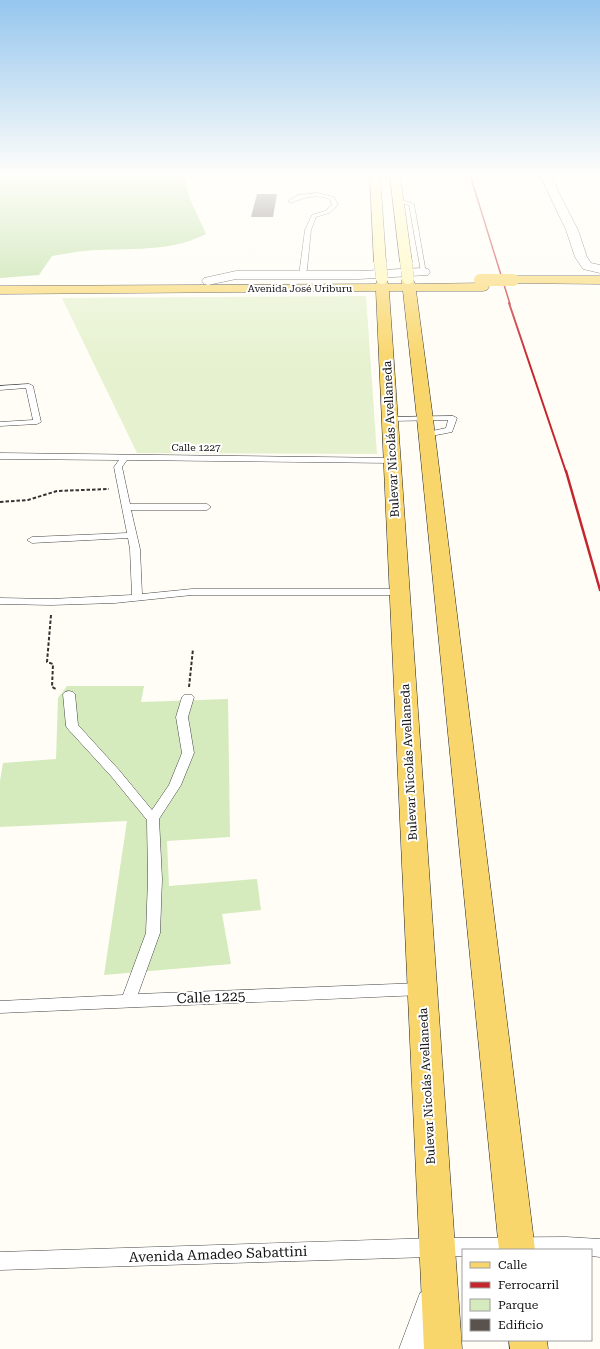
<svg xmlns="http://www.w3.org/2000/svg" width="600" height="1349" viewBox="0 0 600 1349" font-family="'Roboto Serif',serif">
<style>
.green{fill:#d5ebbd}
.forest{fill:#b9dc9c}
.pitch{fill:#e6f2cf}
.building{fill:#5a524d}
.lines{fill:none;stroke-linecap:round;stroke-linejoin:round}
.service-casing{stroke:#444;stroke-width:1}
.minor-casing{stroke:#444;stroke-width:1}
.secondary-casing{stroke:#333;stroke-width:1}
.primary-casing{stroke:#222;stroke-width:1}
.path{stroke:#333;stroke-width:2;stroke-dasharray:3.5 2;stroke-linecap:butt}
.service{fill:#fff;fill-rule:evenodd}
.minor{fill:#fff;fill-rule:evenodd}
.secondary{fill:#fff6b0;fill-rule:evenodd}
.primary{fill:#f9d66b;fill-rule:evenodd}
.rail-far2{stroke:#c4262e;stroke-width:1.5}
.rail-far1{stroke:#c4262e;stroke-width:2}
.rail{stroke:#c4262e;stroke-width:2.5}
.secondary-bridge-casing{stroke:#333;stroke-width:12;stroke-linecap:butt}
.primary-bridge-casing{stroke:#222;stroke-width:12;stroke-linecap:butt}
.secondary-bridge{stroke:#fff6b0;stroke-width:12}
.primary-bridge{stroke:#f9d66b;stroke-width:12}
.labels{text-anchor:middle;stroke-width:4;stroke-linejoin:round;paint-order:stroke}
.far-street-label{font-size:10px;fill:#111;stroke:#fff}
.street-label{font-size:12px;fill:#111;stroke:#fff}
.near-street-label{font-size:14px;fill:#111;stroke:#fff}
</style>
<rect width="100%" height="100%" fill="#fffdf5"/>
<path class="green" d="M67,686H144L141,702L228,699L230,837L167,841L169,886L257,879L261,910L222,914L231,964L104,975L127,821L0,827V781L3,763L56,759L58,698Z"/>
<path class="forest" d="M0,175H181L186,181L189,197L206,234C166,255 120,246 76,252C68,253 60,255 52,256L39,275L0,278Z"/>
<path class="pitch" d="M366,296L377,454L137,453L62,298Z"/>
<path class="building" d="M257,194H277L273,217H251Z"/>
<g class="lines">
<defs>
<path id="service" d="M317,193L334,197L338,205L329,213L316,217L311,230L307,269L305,275L302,277L299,275L305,230L312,215L325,211L332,205L330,199C315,194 305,197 291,203L288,201L298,195Z
M398,199L414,204L426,273L421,272L409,205L396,202V200Z
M29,384L33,386L41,422L37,424L0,426V422L33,420L26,388L0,390V386Z
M453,416L457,418L452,432L426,437L422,435L423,433L446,428L448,420L390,421L386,419L390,417Z
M0,453L396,458L397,460L396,462L393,463L127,460L122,467L130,504H207L211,507L207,510H131L140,549L142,594L192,589H400L405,592L400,595H192L115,603L51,605L0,604V598L51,599L132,595L130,549L128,538L32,543L27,540L32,537L127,533L114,467L119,460L0,459Z
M69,691L73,692L75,694L78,725L119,770L152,810L169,785L182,753L176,717L182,697L184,695H192L194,697L188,717L194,753L181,785L159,819L162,879L160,933L138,994L421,983L426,985L428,989L426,993L421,995L0,1013V1001L123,995L146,933L148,879L147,820L111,776L68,729L66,726L63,694L65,692Z
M566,1237L600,1239V1257L591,1256V1250H463V1256L0,1270V1252L436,1238Z"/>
<path id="minor" d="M540,175H550L578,230L587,257L591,263L600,265V273L583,269L575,257L566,230Z
M424,268L428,269L430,272L428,275L359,279H236L208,285L204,284L202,281L204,278L236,271H359Z
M433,1287L446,1293L452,1306L437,1349H399L420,1293Z"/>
<path id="secondary" d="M370,175H380L386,262L384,265H376L374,262Z
M390,175H400L412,262L410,265H402L400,262Z"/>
<path id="primary" d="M408,276L412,277L415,284L483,283L487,284L489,287L487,290L483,291H416L433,419L535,1250H499L417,419L403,291H389L462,1349H424L376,291L0,294V286L376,284L378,278H386L388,284H402V280L404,277Z
M513,276H600V284L509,283L507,280L509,277Z
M509,1340H547L548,1349H510Z"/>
</defs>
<use href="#service" class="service-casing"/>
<use href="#minor" class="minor-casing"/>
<use href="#secondary" class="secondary-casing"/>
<use href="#primary" class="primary-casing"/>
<path class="path" d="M0,502L28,500L57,491L109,489
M51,615L47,662L53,664L52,687L56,689
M189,687L193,649"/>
<use href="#service" class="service"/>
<use href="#minor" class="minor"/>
<use href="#secondary" class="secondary"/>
<use href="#primary" class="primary"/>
<path class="rail-far2" d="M470,175L510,304"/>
<path class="rail-far1" d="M509,303L566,472"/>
<path class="rail" d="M566,471L600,590"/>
<defs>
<path id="secondary-bridge" d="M380,262L382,278
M406,262L408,278"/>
<path id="primary-bridge" d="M480,280H513"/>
</defs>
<use href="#secondary-bridge" class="secondary-bridge-casing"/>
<use href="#primary-bridge" class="primary-bridge-casing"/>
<use href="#secondary-bridge" class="secondary-bridge"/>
<use href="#primary-bridge" class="primary-bridge"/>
</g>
<linearGradient id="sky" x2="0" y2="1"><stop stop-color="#95c6ee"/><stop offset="0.48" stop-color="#fffefa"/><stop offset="1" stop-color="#fffefa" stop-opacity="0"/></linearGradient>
<rect width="600" height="364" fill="url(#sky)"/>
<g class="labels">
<g class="far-street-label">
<text x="300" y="292">Avenida José Uriburu</text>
<text x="196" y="451">Calle 1227</text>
</g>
<g class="street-label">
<text transform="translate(391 439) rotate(-93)" y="4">Bulevar Nicolás Avellaneda</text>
<text transform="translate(409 762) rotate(-93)" y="4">Bulevar Nicolás Avellaneda</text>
<text transform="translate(427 1086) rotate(-93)" y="4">Bulevar Nicolás Avellaneda</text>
</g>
<g class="near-street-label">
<text transform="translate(211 997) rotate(-2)" y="5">Calle 1225</text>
<text transform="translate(218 1254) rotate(-2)" y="5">Avenida Amadeo Sabattini</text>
</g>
</g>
<rect x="462" y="1249" width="130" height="92" fill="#ffffff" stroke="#a0a0a0"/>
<rect x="470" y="1262" width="20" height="6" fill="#f9d66b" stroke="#a0a0a0"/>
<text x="498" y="1269" font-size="12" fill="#111111">Calle</text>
<rect x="470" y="1282" width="20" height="6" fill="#c4262e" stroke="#a0a0a0"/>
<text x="498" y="1289" font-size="12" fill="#111111">Ferrocarril</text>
<rect x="470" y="1299" width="20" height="12" fill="#d5ebbd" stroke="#a0a0a0"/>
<text x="498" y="1309" font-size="12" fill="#111111">Parque</text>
<rect x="470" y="1319" width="20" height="12" fill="#5a524d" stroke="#a0a0a0"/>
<text x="498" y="1329" font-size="12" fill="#111111">Edificio</text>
</svg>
